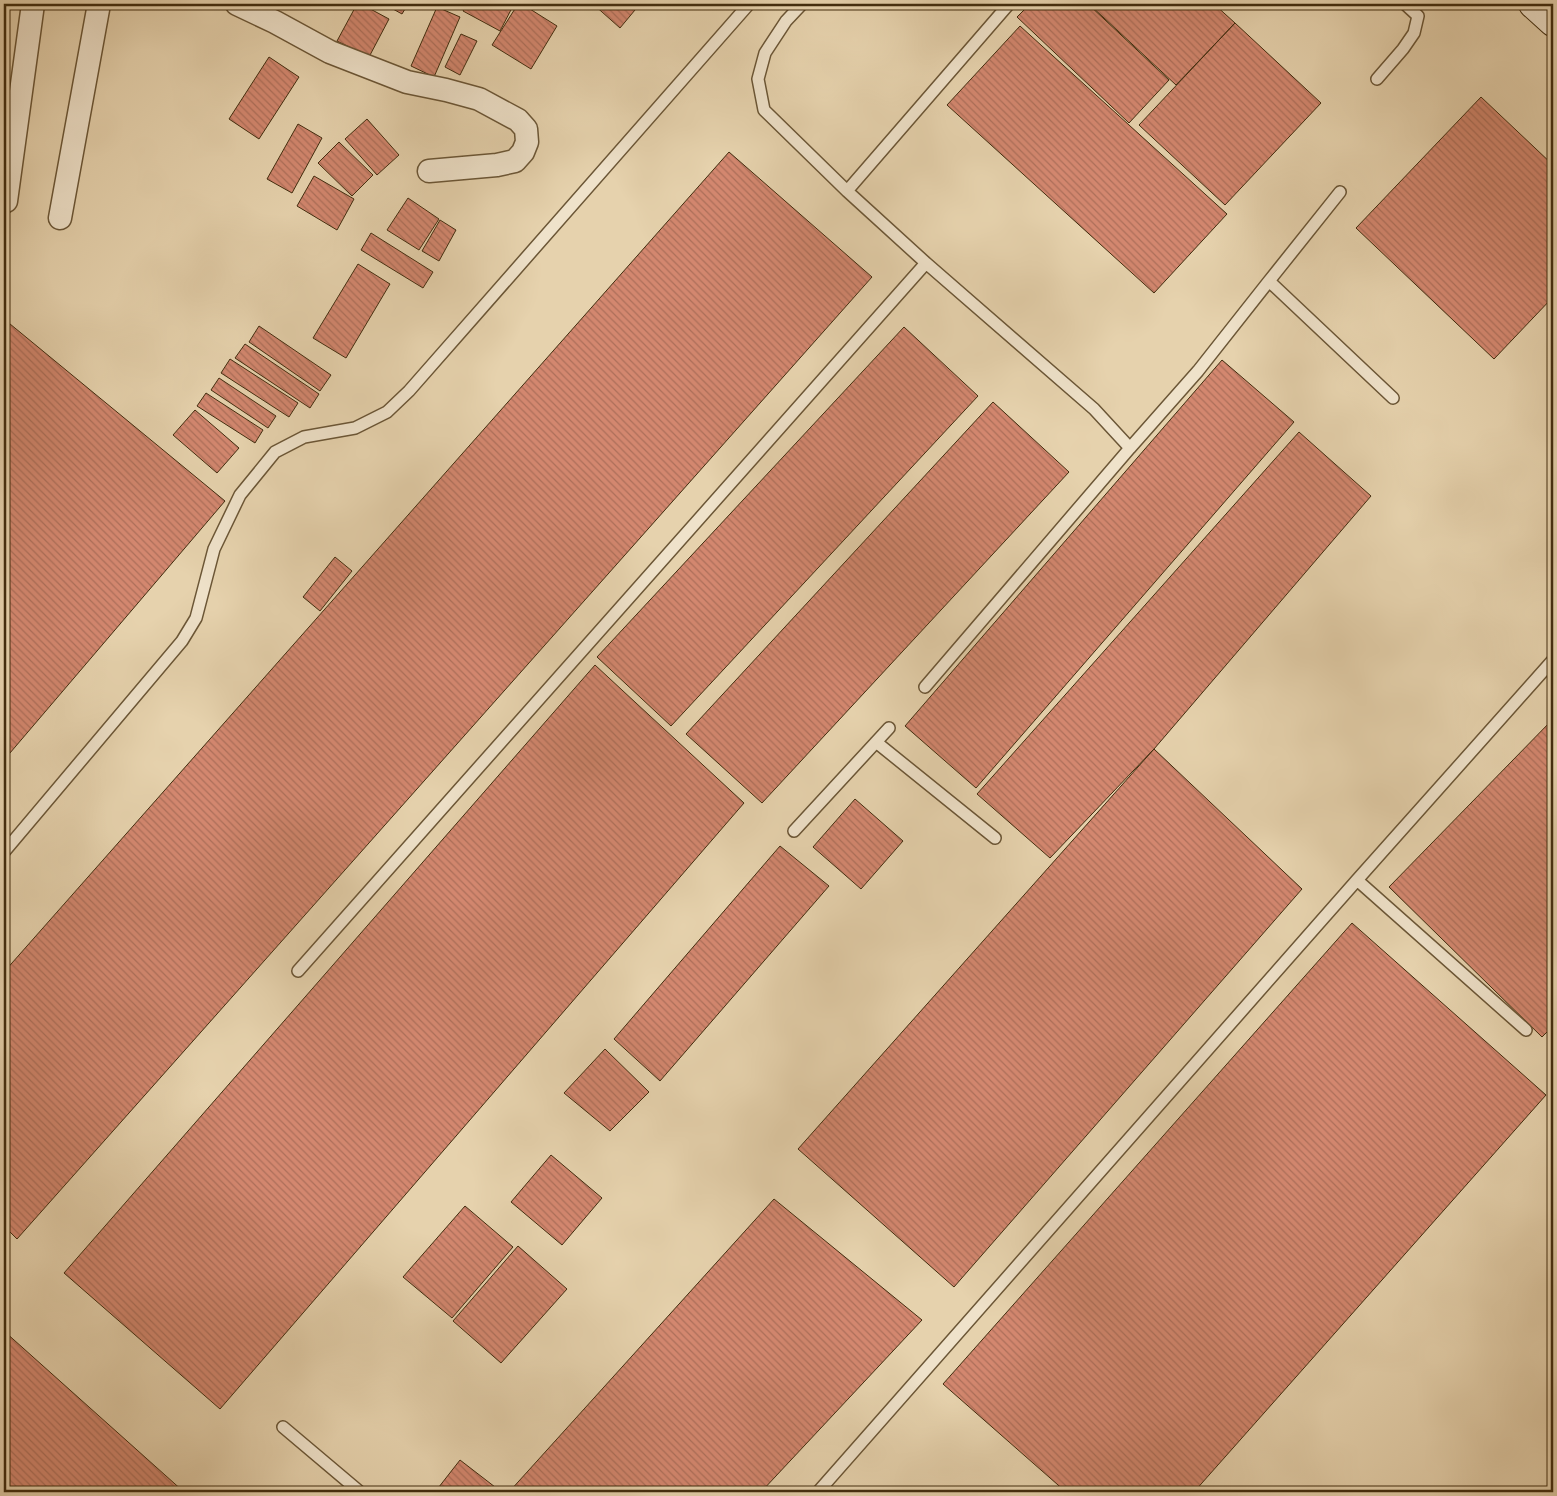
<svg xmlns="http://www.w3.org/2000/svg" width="1557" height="1496" viewBox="0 0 1557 1496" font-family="'IM FELL Double Pica',serif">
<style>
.building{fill:url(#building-back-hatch);stroke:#422d0f}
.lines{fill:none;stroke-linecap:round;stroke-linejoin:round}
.lane-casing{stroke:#6b5636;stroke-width:14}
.street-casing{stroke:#6b5636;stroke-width:25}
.secondary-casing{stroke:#422d0f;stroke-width:30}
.lane{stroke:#efe2ca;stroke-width:11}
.street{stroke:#efe2ca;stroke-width:22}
.secondary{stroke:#efe2ca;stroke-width:28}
</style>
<defs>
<pattern id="building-back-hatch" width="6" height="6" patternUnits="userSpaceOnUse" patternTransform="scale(1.25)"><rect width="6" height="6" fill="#d3876f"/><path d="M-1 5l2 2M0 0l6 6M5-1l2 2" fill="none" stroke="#ad6f5a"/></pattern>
</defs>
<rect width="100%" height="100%" fill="#e6d2ad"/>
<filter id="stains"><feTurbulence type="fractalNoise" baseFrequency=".004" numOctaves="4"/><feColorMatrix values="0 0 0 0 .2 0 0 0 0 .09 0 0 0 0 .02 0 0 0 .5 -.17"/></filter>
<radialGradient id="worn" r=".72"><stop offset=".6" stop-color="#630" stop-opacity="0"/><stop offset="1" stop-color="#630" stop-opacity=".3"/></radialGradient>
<path class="building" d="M357,4H361L389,19L369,57L337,41Z
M384,4H408L402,14Z
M467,4H514L500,31L463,11Z
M518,4H522L557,26L531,69L492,45Z
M593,4H640L620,28Z
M1030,4H1088L1169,80L1129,123L1017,17Z
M1089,4H1214L1235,23L1176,85Z
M437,7L460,17L434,77L411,66Z
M1235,23L1321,103L1225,205L1139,125Z
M1020,26L1227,214L1154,293L947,105Z
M461,34L477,41L460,75L445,67Z
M269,57L299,77L259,139L229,119Z
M1481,97L1553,165V297L1494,359L1356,228Z
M367,119L399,155L377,175L345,139Z
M298,124L322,138L292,193L267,179Z
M339,142L373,175L352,196L318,163Z
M729,152L872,277L17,1239L4,1226V972Z
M314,176L354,199L337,230L297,206Z
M408,198L439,219L419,250L387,230Z
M440,220L456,230L439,261L422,251Z
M371,233L433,272L423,288L361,250Z
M358,264L390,284L346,358L313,338Z
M4,319L225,501L4,760Z
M259,326L331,375L320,391L249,342Z
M904,327L978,396L671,726L597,657Z
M245,344L319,394L310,408L235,358Z
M230,359L298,403L289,417L221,373Z
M1222,360L1294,422L976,788L905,726Z
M219,378L276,416L268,428L211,390Z
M206,393L263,430L255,443L197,406Z
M993,402L1069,472L762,803L686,734Z
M195,410L239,448L217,473L173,435Z
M1299,432L1371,496L1154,749L1050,858L977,794Z
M335,557L352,571L320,611L303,597Z
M595,665L744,803L220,1409L64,1273Z
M1553,719V1026L1542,1037L1389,887Z
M1154,749L1302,889L954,1287L798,1149Z
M855,799L903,841L861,889L813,847Z
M780,846L829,886L660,1081L614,1039Z
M1352,923L1546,1095L1194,1492H1066L943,1384Z
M605,1049L649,1092L610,1131L564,1093Z
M551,1155L602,1198L562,1245L511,1202Z
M774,1199L922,1320L761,1492H509Z
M465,1206L513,1247L452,1318L403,1277Z
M518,1246L567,1289L501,1363L453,1321Z
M4,1331L184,1492H4Z
M460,1460L495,1487L492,1492H435Z"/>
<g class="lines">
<defs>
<path id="lane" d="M802,4L786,21L765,53L758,79L764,110L847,191L926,263L1094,409L1130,448L1198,371L1269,281L1393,398
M1377,79L1403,49L1414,33L1418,16L1405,4
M847,191L1009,4
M1269,281L1340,192
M925,687L1130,448
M876,742L995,838
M794,831L889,728
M4,852L182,641L196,618L214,549L240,495L275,452L304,437L355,428L387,412L409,391L749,4
M1357,880L1526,1030
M298,971L926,263
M283,1427L360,1492
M818,1492L1357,880L1553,660"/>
<path id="street" d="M237,4L275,22L330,52L407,82L446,90L479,99L518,120L526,129L527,142L523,152L515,161L497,165L429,171
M6,201L33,4
M60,218L99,4"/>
<path id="secondary" d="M1533,4L1553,22"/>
</defs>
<use href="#lane" class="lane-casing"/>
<use href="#street" class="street-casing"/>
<use href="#secondary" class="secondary-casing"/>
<use href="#lane" class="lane"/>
<use href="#street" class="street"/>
<use href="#secondary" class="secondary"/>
</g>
<rect width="1557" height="1496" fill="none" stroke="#e6d2ad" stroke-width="20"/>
<rect x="5" y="5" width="1547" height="1486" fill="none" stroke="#422d0f" stroke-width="2.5"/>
<rect x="10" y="10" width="1537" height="1476" fill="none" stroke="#422d0f"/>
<rect width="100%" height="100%" filter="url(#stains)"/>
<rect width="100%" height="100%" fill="url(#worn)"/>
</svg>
